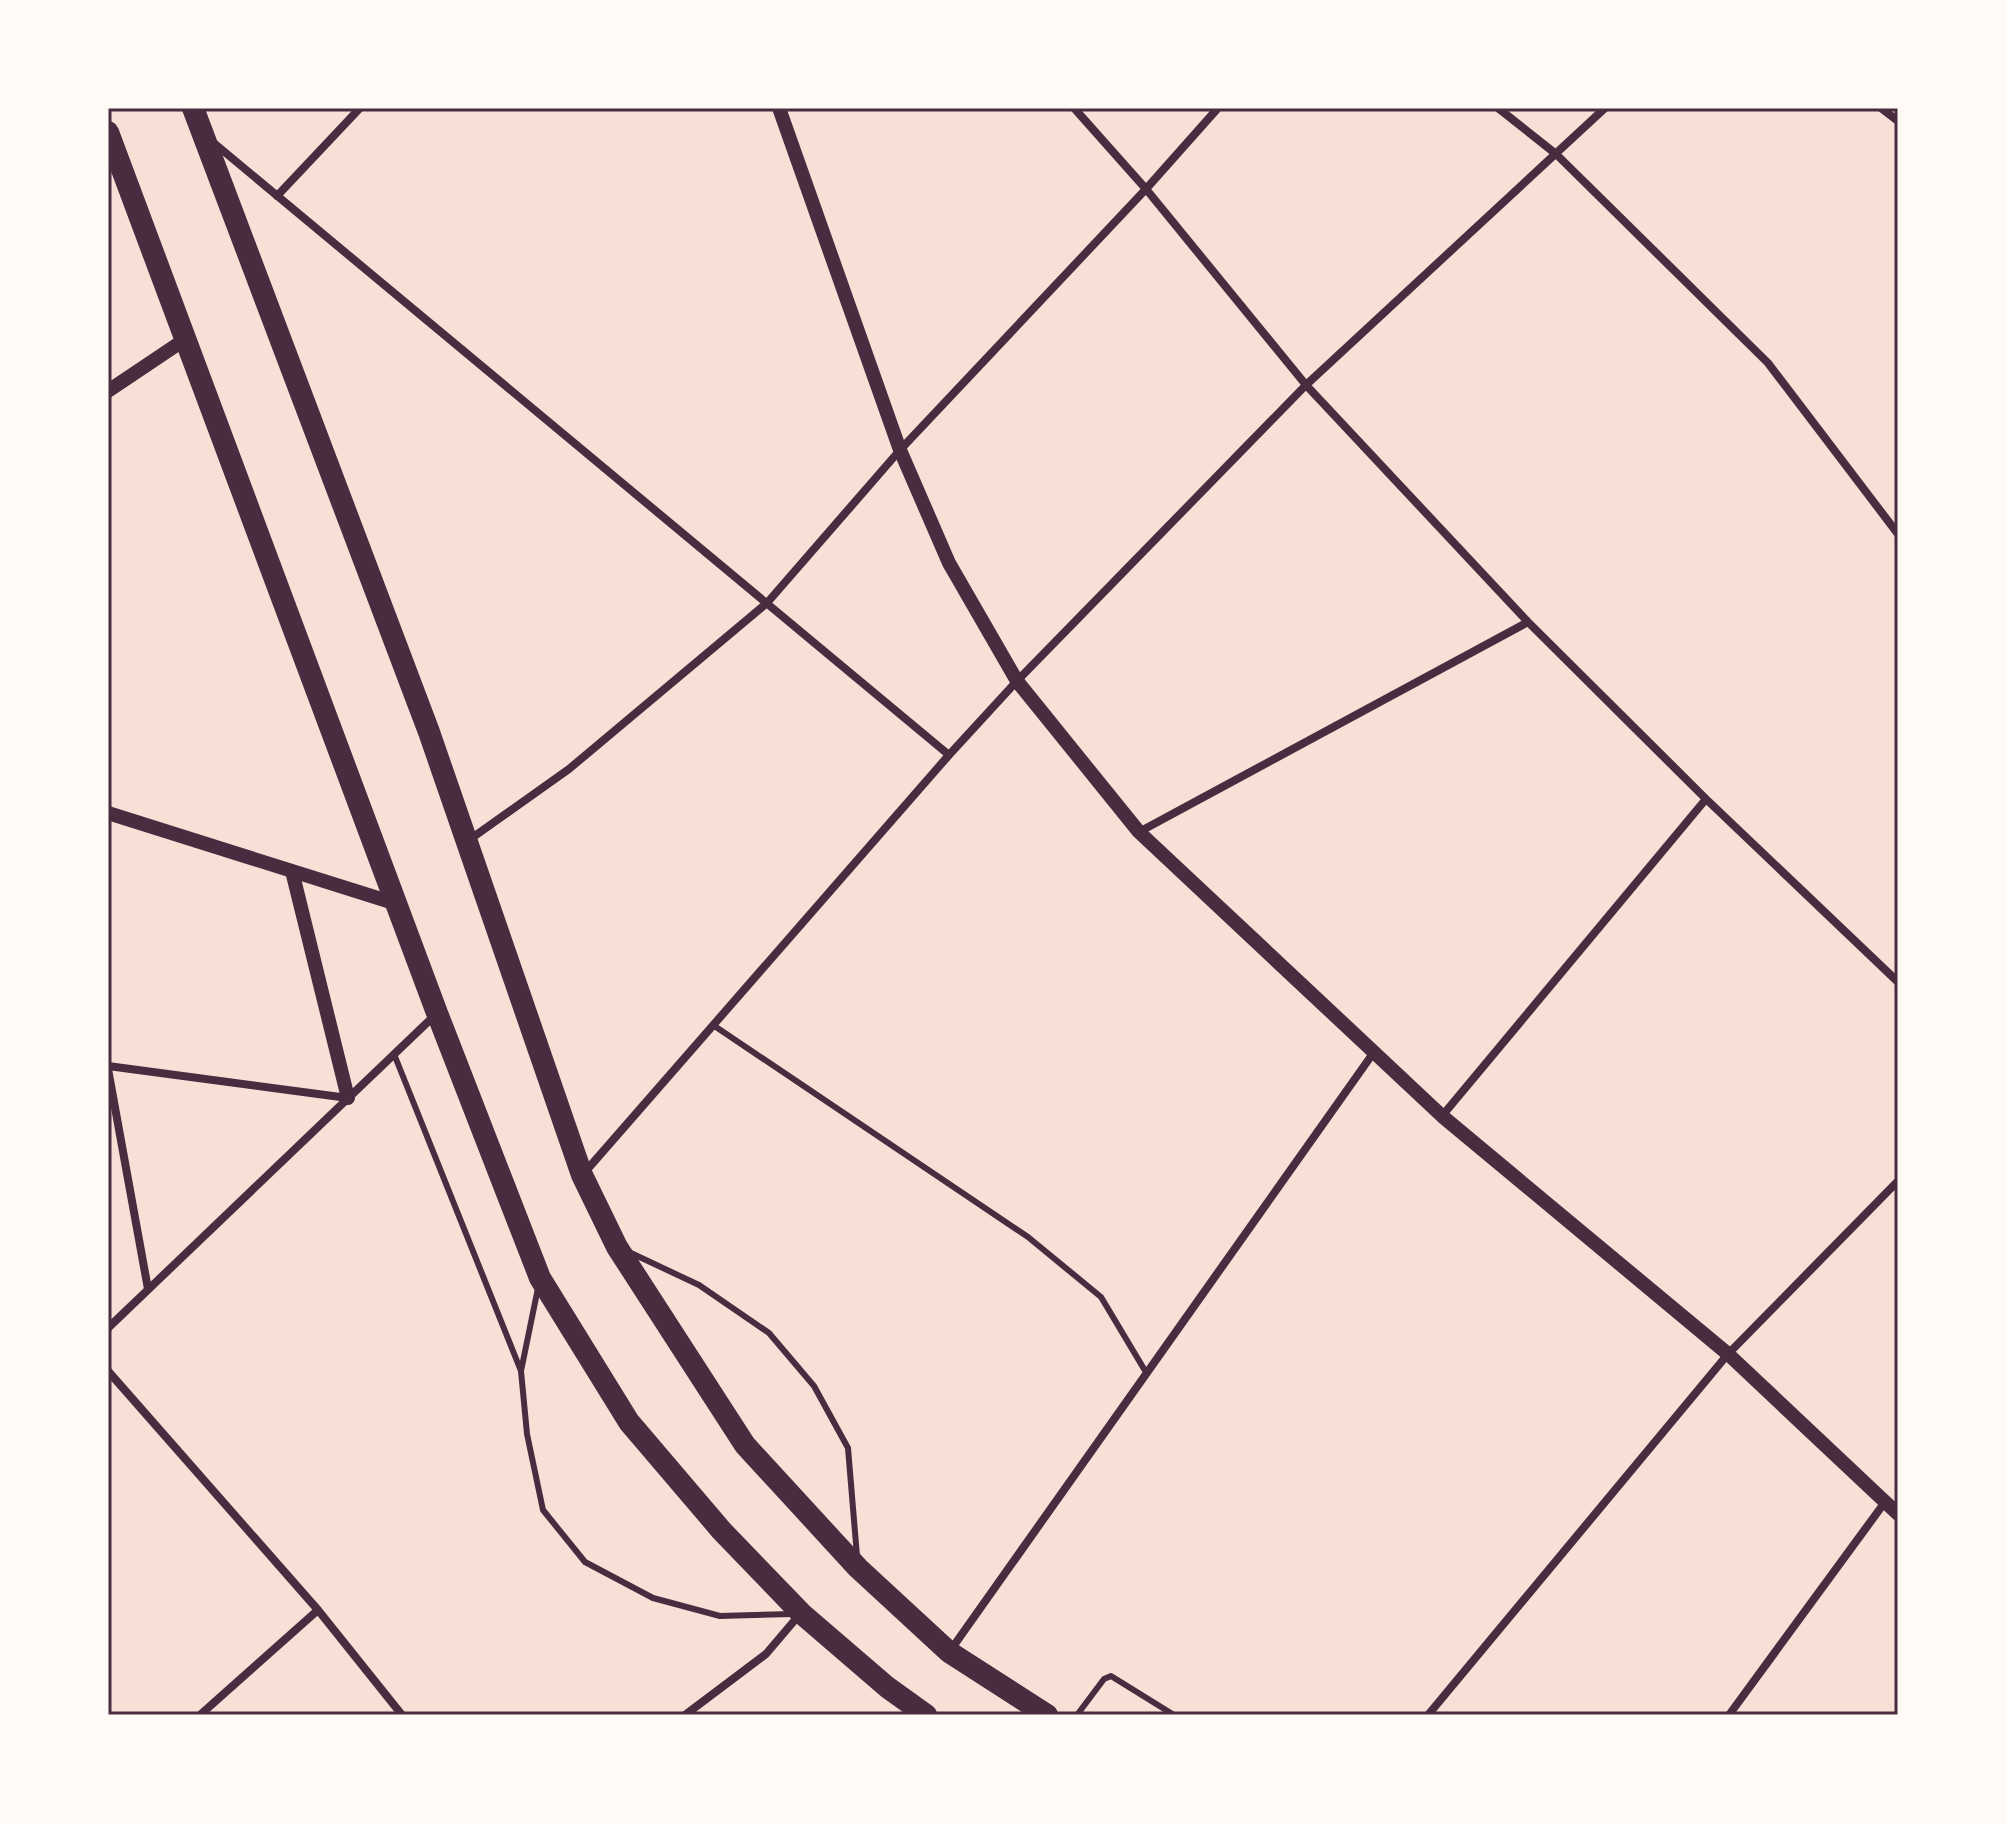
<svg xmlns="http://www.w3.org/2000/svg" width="2006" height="1823" viewBox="0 0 2006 1823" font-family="Roboto,sans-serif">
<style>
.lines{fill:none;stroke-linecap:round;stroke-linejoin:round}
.service{stroke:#4a2c40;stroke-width:6}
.minor{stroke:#4a2c40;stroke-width:8}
.tertiary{stroke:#4a2c40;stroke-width:14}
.trunk{stroke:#4a2c40;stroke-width:22}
.neatline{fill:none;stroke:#4a2c40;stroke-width:3}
</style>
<rect width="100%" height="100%" fill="#f7e1d7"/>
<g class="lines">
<path class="service" d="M713,1025L1028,1237L1101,1297L1147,1374
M394,1054L521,1371L527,1434L543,1510L585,1562L653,1598L720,1616L793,1614
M631,1253L699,1285L769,1333L814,1386L848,1448L857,1556
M521,1371L538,1288
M1077,1715L1104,1679L1111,1676L1174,1715"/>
<path class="minor" d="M1074,108L1146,189L1306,385L1528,622L1706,799L1898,982
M1498,108L1556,154L1768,363L1898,534
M1881,108L1898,121
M215,144L949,755
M277,196L360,108
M1139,832L1528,622
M469,840L569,769L767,603L900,450L1146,189L1218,108
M108,1066L348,1098
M108,1069L148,1289
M1442,1116L1706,799
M585,1172L949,755L1017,681L1306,385L1605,108
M108,1328L434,1016
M108,1371L318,1610L402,1715
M950,1651L1374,1052
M200,1715L318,1610
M685,1715L766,1654L800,1614
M1428,1715L1728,1354L1898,1181
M1729,1715L1885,1502"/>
<path class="tertiary" d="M779,108L900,450L949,563L1017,681L1139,832L1442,1116L1728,1354L1898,1514
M108,391L187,338
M108,813L397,904
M292,871L348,1098"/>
<path class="trunk" d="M193,108L429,732L582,1175L617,1247L745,1445L858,1568L949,1652L1047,1715
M108,132L437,1013L540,1278L629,1422L721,1530L801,1613L887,1687L926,1715"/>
</g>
<rect width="2006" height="1823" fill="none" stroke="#fffaf5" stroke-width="220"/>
<rect x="110" y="110" width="1786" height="1603" class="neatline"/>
</svg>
